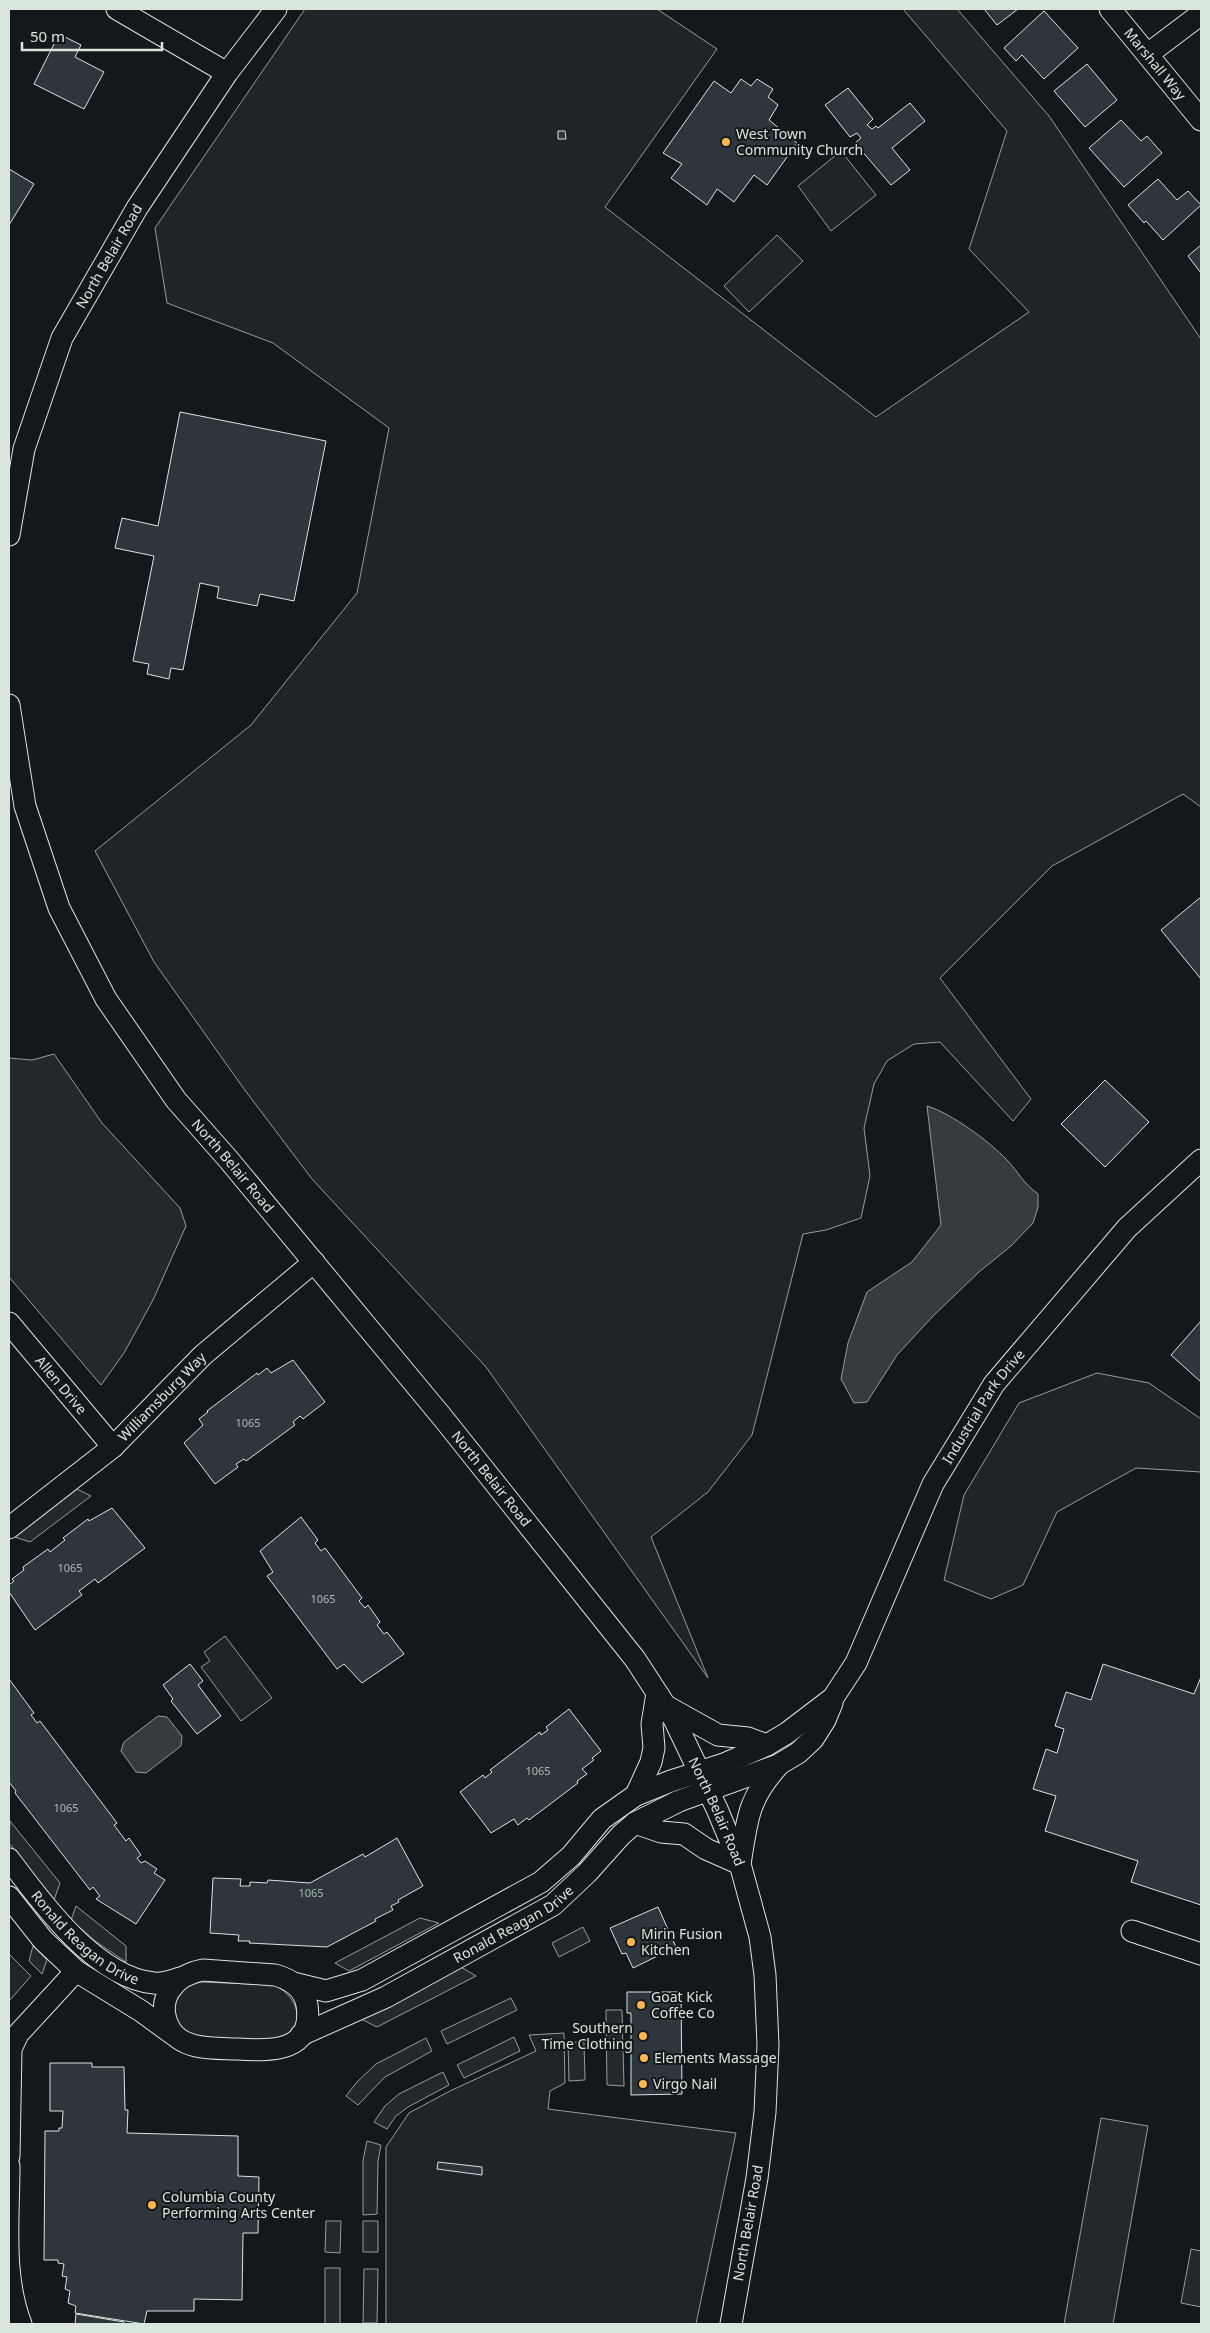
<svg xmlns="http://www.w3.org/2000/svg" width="1210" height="2333" viewBox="0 0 1210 2333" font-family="'Noto Sans',sans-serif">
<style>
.green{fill:#202428;stroke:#939e99}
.parking{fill:#24282b;stroke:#939e99}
.water{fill:#363b3e;stroke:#939e99}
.building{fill:#2c363c;stroke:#d8e6dc}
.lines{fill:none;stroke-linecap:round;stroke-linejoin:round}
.minor-casing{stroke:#d8e6dc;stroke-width:23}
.minor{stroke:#14181c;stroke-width:21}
.poi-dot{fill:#ffb74d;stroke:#14181c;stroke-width:2}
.labels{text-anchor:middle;stroke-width:4;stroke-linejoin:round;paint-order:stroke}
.number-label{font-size:11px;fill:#adbab4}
.street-label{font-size:14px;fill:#d8e6dc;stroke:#14181c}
.poi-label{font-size:14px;fill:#d8e6dc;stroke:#14181c;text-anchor:start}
</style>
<rect width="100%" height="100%" fill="#14181c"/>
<path class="green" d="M305,9H657L717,49L605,207L876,417L1029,312L969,249L1007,131L903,9H957L1049,116L1201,339V807L1183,794L1052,866L940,978L1031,1099L1013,1121L940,1042L914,1044L887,1061L874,1084L864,1128L870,1176L861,1218L826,1230L803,1234L752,1435L708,1492L651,1537L708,1678L486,1367L312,1179L244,1089L154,962L95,851L251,725L357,593L389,428L273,343L167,303L155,228Z
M841,151L876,195L831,231L798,186Z
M777,235L803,261L749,312L724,286Z
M1097,1373L1149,1383L1201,1419V1472L1136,1468L1057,1512L1023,1585L991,1599L944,1580L964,1495L1019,1403Z
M225,1636L272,1698L241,1721L201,1667L210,1661L204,1652Z
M9,1954L31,1976L9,2001Z
M201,1982L274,1985C294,1994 308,2020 286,2036C283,2038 280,2041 277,2042C268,2044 255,2041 246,2041C223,2040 169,2043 175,2006C177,1991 188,1985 201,1982Z
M564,2033L565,2083L550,2091L548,2109L736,2133L696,2324H386V2147L409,2113L450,2091L536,2051L529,2035Z"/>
<path class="parking" d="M54,1054L102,1123L180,1208L186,1226L153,1300L124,1353L101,1385L9,1277V1058L32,1060Z
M77,1489L91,1496L30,1542L15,1537Z
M10,1821L60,1883L54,1900L9,1843Z
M76,1906L126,1946V1962L95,1941L71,1920Z
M420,1918L439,1923L349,1971L335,1963Z
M583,1927L590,1941L559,1957L552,1943Z
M33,1946L47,1960L42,1974L29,1961Z
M461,1967L476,1976L377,2027L361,2019Z
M511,1998L517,2010L447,2044L441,2031Z
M606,2010H622L624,2086L607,2085Z
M514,2037L520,2051L464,2078L457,2065Z
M426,2038L432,2051L385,2077L358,2105L346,2096L357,2082L376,2064Z
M568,2042H584L585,2080L569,2081Z
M443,2072L449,2085L408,2107L396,2116L387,2129L374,2122L385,2106L399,2094Z
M1101,2118L1148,2126L1113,2324H1064Z
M367,2141L381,2145L378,2161L377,2214L363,2215V2160Z
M326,2221H341L340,2253L325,2252Z
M363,2221H378V2252H363Z
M1191,2249L1201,2251V2307L1181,2303Z
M325,2268H340V2324H325Z
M364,2269H378L377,2323H363Z"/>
<path class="water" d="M927,1106C951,1113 990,1142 1007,1160C1019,1173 1023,1183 1038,1194V1207L1033,1223L1011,1246L979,1272L934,1315L897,1355L867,1402L854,1403L841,1379L848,1343L867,1292L912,1262L941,1225Z
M158,1716L167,1717L182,1736L181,1746L146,1773L136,1772L121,1751L124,1742Z"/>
<path class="building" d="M984,9H1018L997,25Z
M1044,11L1078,48L1044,79L1022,55L1016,61L1004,48Z
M59,34L81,45L75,57L104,72L84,109L34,84Z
M1087,64L1117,100L1085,127L1054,91Z
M741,79L751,86L757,79L773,89L768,97L778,105L769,120L797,143L767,185L754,175L734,202L717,189L707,205L671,178L682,164L663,153L714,81L731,93Z
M848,88L873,119L867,125L872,129L876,126L878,128L910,103L925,121L892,148L910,170L891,185L855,143L861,138L857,133L850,137L825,105Z
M1121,120L1141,141L1147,136L1162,153L1124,187L1089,148Z
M558,131H565L566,139H558Z
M9,169L34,184L9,225Z
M1158,179L1177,200L1188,191L1201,205L1163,240L1146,221L1144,223L1128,205Z
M1201,245V273L1188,256Z
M180,412L326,441L294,601L260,594L257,606L217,598L219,587L200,583L183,670L171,668L169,679L147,674L149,664L133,661L154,556L115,548L122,518L158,526Z
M1201,897V979L1161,930Z
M1105,1080L1149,1122L1105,1167L1061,1124Z
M1201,1321V1382L1171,1355Z
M293,1360L325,1402L303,1419L300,1416L293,1422L295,1425L246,1461L244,1459L236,1464L238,1467L215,1484L184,1443L203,1425L199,1419L208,1412L207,1411L257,1373L258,1375L267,1368L271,1373Z
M112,1508L145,1548L98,1583L95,1579L79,1591L82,1595L35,1630L9,1592V1585L14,1581L12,1579L24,1570L23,1567L48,1549L50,1552L65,1540L63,1538L88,1519L89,1521Z
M301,1517L318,1540L315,1543L321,1551L325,1548L362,1598L359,1601L365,1608L368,1605L380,1622L377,1625L384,1634L387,1632L404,1654L362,1683L344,1664L337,1669L267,1576L273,1572L260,1551Z
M190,1664L203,1681L198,1685L221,1716L197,1734L171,1701L173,1699L163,1685Z
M1103,1664L1194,1694L1201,1677V1905L1131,1882L1138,1861L1045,1831L1056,1796L1033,1789L1046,1749L1057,1753L1064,1729L1055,1726L1066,1692L1091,1700Z
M9,1679L34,1713L31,1715L37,1723L40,1721L117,1823L114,1825L126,1841L129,1838L141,1855L137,1858L141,1863L145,1861L157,1869L154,1873L165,1880L136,1924L96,1899L100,1896L93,1887L90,1890L15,1793L16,1791L9,1782Z
M569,1709L601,1751L592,1758L594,1760L582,1769L587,1774L577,1781L578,1783L529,1820L527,1818L518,1825L514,1819L491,1833L460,1792L483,1775L485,1778L492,1772L490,1770L540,1732L541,1735L548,1730L546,1727Z
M397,1838L423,1886L398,1900L399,1902L391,1906L393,1910L375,1919L376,1921L327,1947L249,1943L250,1941H238L239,1935L210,1933L213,1878L241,1879L240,1886H250V1882L267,1883L268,1880L310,1883L363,1854L365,1857Z
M658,1907L676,1947L633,1968L626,1953L622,1954L610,1928Z
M627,1992H681L682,2094L631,2095V2013H627Z
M50,2063H92V2067H124L125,2110H128L127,2133L238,2136V2176L259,2177L258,2233H243L242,2300L194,2299V2311H147L144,2324L75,2313L76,2306L68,2303L70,2291L65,2289L67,2277L62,2276L64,2264L58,2263V2260H44L45,2131H59V2128H62L63,2111H50Z
M438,2162L482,2167V2175L437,2169Z
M76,2314L124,2322V2324H75Z"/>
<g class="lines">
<defs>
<g id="minor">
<path d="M117,9L227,73"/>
<path id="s1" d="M1110,9L1201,120"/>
<path d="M1148,54L1201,14"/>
<path id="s2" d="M9,535L24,449L62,338L137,208L227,73L276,9"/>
<path id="s3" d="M9,705L25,806L59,908L106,999L176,1100L228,1159L443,1418L635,1659L674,1719L717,1809L740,1864L760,1937L765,1975L768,2045L765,2112L757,2178L731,2324"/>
<path id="s4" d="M9,1323L113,1447"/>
<path id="s5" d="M9,1528L113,1447L203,1355L314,1262"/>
<path d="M666,1706L718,1735L748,1738L767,1745"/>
<path d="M636,1795L651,1762L654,1748L652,1724L657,1693"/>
<path d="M635,1823L661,1832L684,1834L706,1849L740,1864C747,1822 747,1800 777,1767"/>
<path id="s6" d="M9,1859C41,1902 96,1978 154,1983C163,1984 171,1981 180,1978"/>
<path d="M9,1897L43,1940L76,1971L141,2011L174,2035"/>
<path d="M1132,1931L1201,1954"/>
<path d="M203,1970L275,1975C290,1979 304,1988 307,2005C314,2053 270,2051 237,2049C216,2048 183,2051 170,2029C154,2000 174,1975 203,1970Z"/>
<path id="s7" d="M293,1983L326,1991L362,1980L541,1882L571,1856L602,1819L636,1795L671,1781L724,1764L767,1745L787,1733L833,1698L856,1663L933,1484L994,1384L1127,1228L1201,1160"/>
<path id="s8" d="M301,2035L386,1997L553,1905L587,1873L621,1835L635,1823L679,1801L778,1765L798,1753L813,1739L825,1720L832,1703"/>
<path d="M9,2156L11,2049L18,2034L76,1971"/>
<path d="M9,2166C9,2218 2,2275 21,2324"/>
</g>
</defs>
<use href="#minor" class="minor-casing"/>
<use href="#minor" class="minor"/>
</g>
<g class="poi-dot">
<circle cx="726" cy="142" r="5"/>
<circle cx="631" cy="1942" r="5"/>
<circle cx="641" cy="2005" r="5"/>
<circle cx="643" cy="2036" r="5"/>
<circle cx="644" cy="2058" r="5"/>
<circle cx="643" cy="2084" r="5"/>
<circle cx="152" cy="2205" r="5"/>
</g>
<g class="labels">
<g class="number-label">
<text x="248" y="1427">1065</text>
<text x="70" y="1572">1065</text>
<text x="323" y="1603">1065</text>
<text x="538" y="1775">1065</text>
<text x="66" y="1812">1065</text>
<text x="311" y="1897">1065</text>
</g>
<g class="street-label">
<text dy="5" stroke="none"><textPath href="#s1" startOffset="71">Marshall Way</textPath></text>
<text dy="5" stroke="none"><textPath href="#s2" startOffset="299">North Belair Road</textPath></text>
<text dy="5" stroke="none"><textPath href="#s3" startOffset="522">North Belair Road</textPath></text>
<text dy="5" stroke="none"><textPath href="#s4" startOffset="81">Allen Drive</textPath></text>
<text dy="5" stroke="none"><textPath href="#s5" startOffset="202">Williamsburg Way</textPath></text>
<text dy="5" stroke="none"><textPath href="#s7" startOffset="956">Industrial Park Drive</textPath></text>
<text dy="5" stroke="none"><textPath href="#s3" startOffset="928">North Belair Road</textPath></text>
<text dy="5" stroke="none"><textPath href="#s3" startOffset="1332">North Belair Road</textPath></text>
<text dy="5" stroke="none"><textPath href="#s8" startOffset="240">Ronald Reagan Drive</textPath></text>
<text dy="5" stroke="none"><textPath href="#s6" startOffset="111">Ronald Reagan Drive</textPath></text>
<text transform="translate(748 2223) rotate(-80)" y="5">North Belair Road</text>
</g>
<g class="poi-label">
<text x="736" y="139">West Town<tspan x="736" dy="16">Community Church</tspan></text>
<text x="641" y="1939">Mirin Fusion<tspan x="641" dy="16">Kitchen</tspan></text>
<text x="651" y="2002">Goat Kick<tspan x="651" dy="16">Coffee Co</tspan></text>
<text x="633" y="2033" text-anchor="end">Southern<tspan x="633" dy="16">Time Clothing</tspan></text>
<text x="654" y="2063">Elements Massage</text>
<text x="653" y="2089">Virgo Nail</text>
<text x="162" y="2202">Columbia County<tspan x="162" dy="16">Performing Arts Center</tspan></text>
</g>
</g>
<rect width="1210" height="2333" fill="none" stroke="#d8e6dc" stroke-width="20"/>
<path d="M22 42v8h140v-8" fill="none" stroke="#d8e6dc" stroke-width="2.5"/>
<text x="30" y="42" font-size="15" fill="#d8e6dc" stroke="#14181c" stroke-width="4" paint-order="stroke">50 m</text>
</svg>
